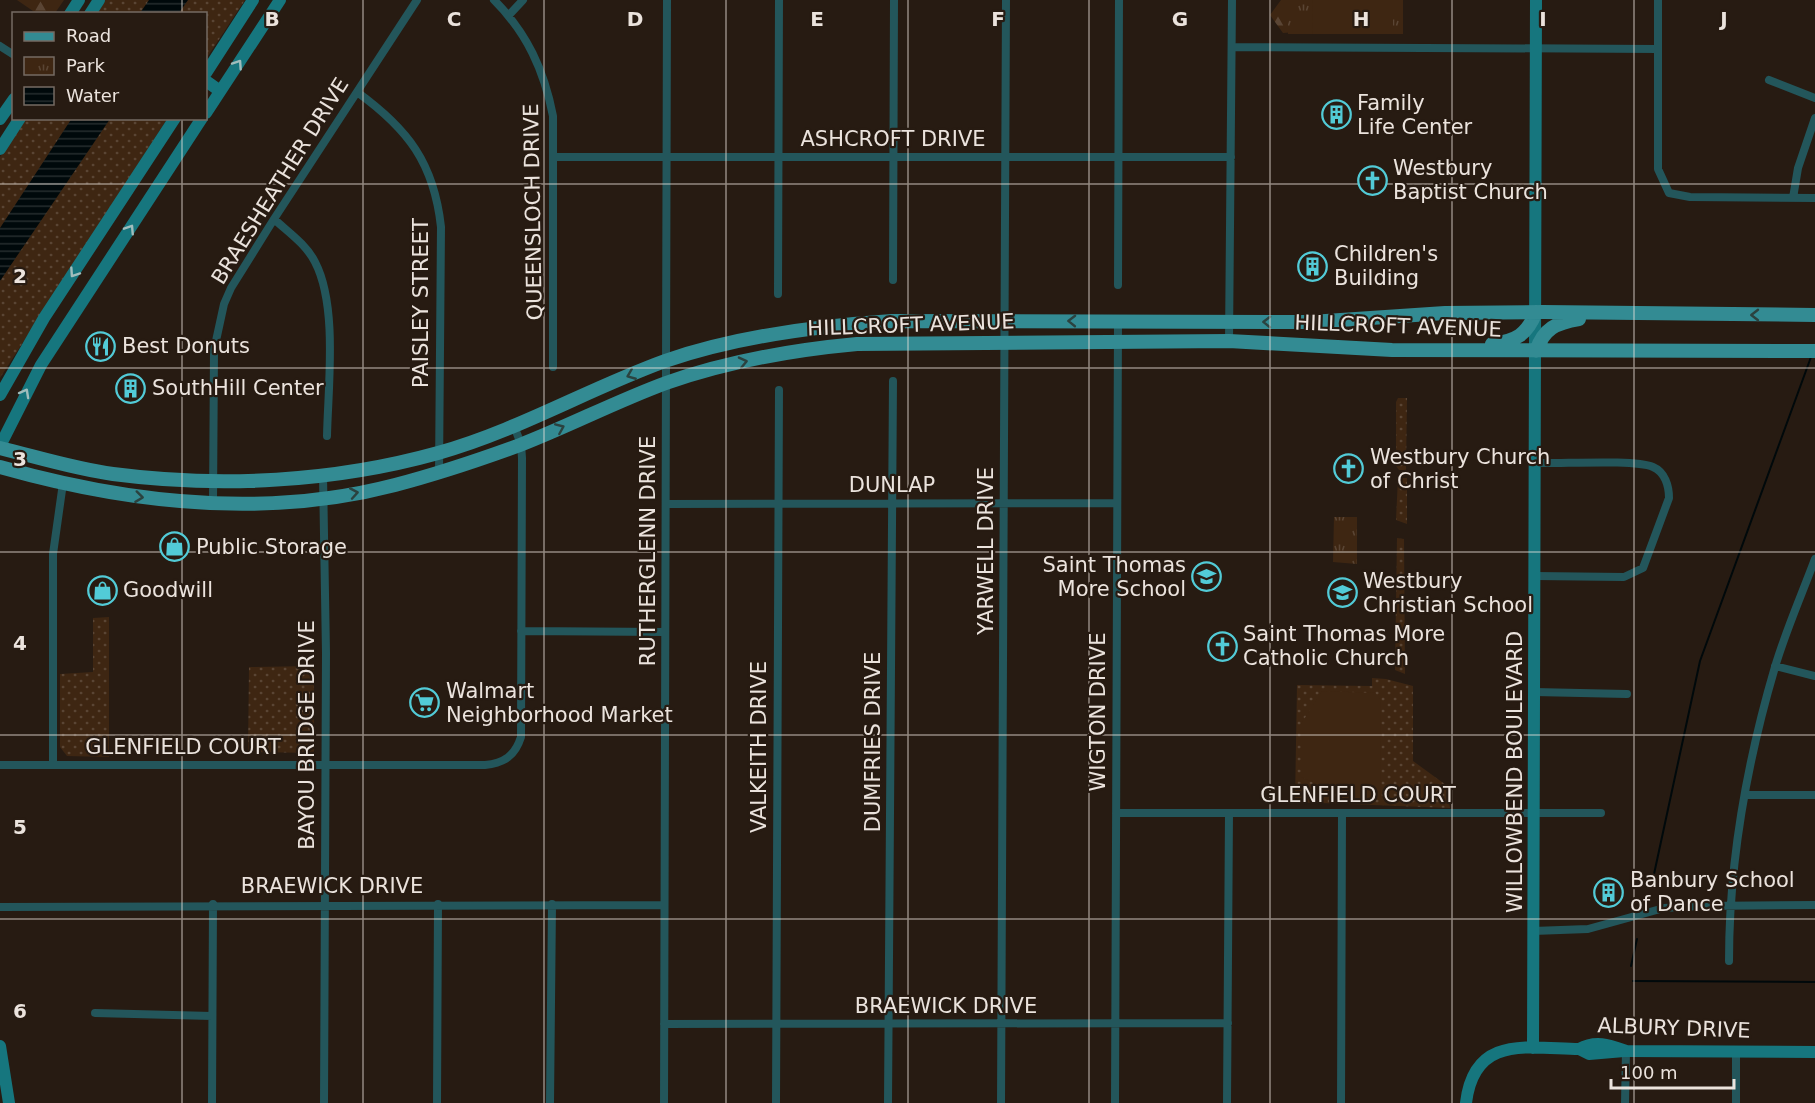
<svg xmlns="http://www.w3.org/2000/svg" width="1815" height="1103" viewBox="0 0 1815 1103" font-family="'DejaVu Sans',sans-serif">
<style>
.grass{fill:url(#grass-dots)}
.forest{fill:url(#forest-firs)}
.park{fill:url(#park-tufts)}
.pitch{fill:#3e2612}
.water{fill:url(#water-rules)}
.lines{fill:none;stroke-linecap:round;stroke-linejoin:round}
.stream{stroke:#00090b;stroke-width:2}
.street{stroke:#23565b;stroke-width:8}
.secondary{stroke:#16767e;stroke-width:12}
.primary{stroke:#338b93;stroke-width:14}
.oneway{stroke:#a0bdbc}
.oneway2{stroke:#2b423f}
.grid{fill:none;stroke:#ebe3dd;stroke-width:1.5;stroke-opacity:0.55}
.labels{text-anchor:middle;stroke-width:4.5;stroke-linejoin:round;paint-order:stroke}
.poi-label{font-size:21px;fill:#ebe3dd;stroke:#271b12;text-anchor:start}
.street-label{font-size:21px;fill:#ebe3dd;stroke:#271b12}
.grid-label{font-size:20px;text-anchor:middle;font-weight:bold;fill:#ebe3dd;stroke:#271b12;stroke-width:4.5;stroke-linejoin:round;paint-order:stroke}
</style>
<defs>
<pattern id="grass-dots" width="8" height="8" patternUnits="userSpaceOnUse" patternTransform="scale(1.5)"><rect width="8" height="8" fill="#3e2612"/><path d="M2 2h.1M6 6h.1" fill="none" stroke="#5a4534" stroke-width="1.8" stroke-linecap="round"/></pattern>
<pattern id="forest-firs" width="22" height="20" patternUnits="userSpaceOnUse" patternTransform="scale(1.5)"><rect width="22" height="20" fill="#3e2612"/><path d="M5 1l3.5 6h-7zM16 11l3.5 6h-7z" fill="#5a4534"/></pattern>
<pattern id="park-tufts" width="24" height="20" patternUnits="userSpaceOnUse" patternTransform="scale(1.5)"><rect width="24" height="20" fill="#3e2612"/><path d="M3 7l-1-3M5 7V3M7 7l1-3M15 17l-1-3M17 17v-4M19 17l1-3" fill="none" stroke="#5a4534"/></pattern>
<pattern id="water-rules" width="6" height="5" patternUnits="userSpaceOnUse" patternTransform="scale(1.5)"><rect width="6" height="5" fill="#00090b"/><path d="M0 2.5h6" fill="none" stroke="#252d2e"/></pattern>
</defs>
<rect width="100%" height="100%" fill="#271b12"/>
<path class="grass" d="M103,0H245L206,59V14H94Z
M25,119H167L0,378V157Z
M1398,398H1407L1406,470H1399L1396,466V402Z
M1398,478H1407V524L1396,520Z
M1397,538L1404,539L1405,674L1395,670Z
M109,617V757L67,756L60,747V674L93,672V618Z
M314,666V753L248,752L249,667Z
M1372,678L1386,679L1413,686V761L1446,785L1450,808L1295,802L1297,685L1372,686Z"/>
<path class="forest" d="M17,0H64L55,13H36Z
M1281,0H1295L1358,27L1283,33L1270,15Z"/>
<path class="park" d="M1288,0H1403V34H1288Z
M1334,517H1357V564L1333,562Z"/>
<path class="pitch" d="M1313,0H1393V34H1312Z
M1322,691L1375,693L1380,699L1381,798H1348L1301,777V724Z"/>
<path class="water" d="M149,0H188L179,13H140Z
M72,118L110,119L0,281V228Z"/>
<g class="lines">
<path class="stream" d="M1651,888L1700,661L1811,357
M1631,966L1637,939
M1633,981L1815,982"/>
<path class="street" d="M494,0C527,33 544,70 553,116V367
M1658,0V169L1669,193L1690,197L1815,198
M509,15L523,0
M0,46L14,55
M1232,47L1658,49
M1769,80L1815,98
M357,92C408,129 434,163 441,227L439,473
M554,157H1231
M1793,198L1798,168L1815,118
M274,219C288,232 306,244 315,262C338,306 328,387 327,436
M893,280L894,0
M1118,285L1119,0
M778,294L779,0
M1229,341L1232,0
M323,475L326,653L324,1103
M213,503L214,350L224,304L231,288L274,219L417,0
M666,504L1117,503
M1535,576L1624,577L1643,568L1669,498C1669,486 1665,472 1653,467C1634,459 1561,464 1536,463
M521,631L665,632
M1775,666L1815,676
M1534,692L1627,694
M0,765H485C504,763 515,756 521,737L522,458L521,444L514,426
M53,765V554L63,483
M1746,795H1815
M1116,813H1601
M0,907L664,905
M1533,931L1588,929L1664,908L1699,906L1815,905
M1729,961C1729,862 1747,762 1775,667C1786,630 1802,594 1815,559
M95,1013L212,1016
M664,1024L1228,1023
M1736,1051V1103
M212,1103L213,904
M437,1103L438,904
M550,1103L552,904
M664,1103L667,0
M776,1103L779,390
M888,1103L893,381
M1001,1103L1006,0
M1115,1103L1118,322
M1227,1103L1229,813
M1341,1103L1342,813
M1625,1103L1626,1051"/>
<path class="secondary" d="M70,14L79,0
M90,14L99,0
M206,73L253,0
M206,81L220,91
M206,113L280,0
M0,119L14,99
M0,149L20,118
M0,395L44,318L175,118
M0,446L41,365L202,118
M0,1046L9,1103
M1533,1048L1536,0
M1579,1049L1589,1054L1624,1051
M1466,1103C1474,1035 1526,1048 1579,1049C1596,1040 1609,1045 1626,1051L1815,1052"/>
<path class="primary" d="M1492,344C1516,341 1527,335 1536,312
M1536,351C1544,328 1556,323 1579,319
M0,448C37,457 75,469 113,474C220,488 334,482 438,453C517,431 588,389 665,361C737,336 816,326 892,321L1311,322L1445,313L1543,312L1815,315
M0,467C127,503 265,519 395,485C437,474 479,460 520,445C569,426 617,401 666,383C728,361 792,350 857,344L1229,341L1392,350L1815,351"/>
</g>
<defs><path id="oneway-chevron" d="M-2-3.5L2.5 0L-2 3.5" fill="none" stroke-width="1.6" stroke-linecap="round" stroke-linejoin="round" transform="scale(1.5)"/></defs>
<g class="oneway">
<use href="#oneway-chevron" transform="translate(238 64) rotate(-56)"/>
<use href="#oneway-chevron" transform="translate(130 229) rotate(-57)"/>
<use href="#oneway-chevron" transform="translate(74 273) rotate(124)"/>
<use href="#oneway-chevron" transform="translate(25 393) rotate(-61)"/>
</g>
<g class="oneway2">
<use href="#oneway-chevron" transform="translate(1755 315) rotate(-180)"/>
<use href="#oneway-chevron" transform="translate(1072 321) rotate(-179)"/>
<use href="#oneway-chevron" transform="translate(1267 322) rotate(-179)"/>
<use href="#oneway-chevron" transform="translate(743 362) rotate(-13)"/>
<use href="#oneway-chevron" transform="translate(631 375) rotate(158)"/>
<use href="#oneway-chevron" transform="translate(560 428) rotate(-23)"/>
<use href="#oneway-chevron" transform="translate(354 493) rotate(-10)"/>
<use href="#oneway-chevron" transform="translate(139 497) rotate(7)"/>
</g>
<path class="grid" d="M182,0V14M363,0V1103M544,0V1103M726,0V1103M908,0V1103M1089,0V1103M1270,0V1103M1452,0V1103M1634,0V1103M182,118V1103M0,184H1815M0,368H1815M0,552H1815M0,735H1815M0,919H1815"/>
<defs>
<symbol id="building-ring" viewBox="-11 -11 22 22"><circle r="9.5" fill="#271b12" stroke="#52cbd7" stroke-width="1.5"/><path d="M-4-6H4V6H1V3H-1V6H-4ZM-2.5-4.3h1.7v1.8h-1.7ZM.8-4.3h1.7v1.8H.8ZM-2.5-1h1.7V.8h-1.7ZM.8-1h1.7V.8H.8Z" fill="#52cbd7"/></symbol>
<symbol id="church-ring" viewBox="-11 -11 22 22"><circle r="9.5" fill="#271b12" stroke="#52cbd7" stroke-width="1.5"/><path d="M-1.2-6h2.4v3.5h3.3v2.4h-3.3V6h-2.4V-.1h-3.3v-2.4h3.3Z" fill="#52cbd7"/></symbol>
<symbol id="restaurant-ring" viewBox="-11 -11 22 22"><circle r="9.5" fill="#271b12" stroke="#52cbd7" stroke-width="1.5"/><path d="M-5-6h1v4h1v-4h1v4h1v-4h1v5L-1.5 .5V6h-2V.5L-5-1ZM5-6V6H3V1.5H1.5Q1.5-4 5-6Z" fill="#52cbd7"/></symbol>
<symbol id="shop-ring" viewBox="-11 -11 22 22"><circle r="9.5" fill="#271b12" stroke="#52cbd7" stroke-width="1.5"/><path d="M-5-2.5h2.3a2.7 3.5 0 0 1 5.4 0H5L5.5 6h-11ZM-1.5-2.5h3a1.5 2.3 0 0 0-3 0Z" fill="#52cbd7"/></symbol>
<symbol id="school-ring" viewBox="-11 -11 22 22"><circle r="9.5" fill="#271b12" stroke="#52cbd7" stroke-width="1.5"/><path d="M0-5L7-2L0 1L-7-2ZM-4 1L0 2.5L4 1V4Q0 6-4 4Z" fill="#52cbd7"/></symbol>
<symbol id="supermarket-ring" viewBox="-11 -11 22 22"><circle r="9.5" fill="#271b12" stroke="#52cbd7" stroke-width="1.5"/><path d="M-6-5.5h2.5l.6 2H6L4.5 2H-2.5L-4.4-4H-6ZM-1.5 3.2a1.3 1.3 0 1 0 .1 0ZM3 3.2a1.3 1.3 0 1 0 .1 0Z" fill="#52cbd7"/></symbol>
</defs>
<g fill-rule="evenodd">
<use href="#building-ring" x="1320" y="98" width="33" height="33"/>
<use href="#church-ring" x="1356" y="164" width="33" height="33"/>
<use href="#building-ring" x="1296" y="250" width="33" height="33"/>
<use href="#restaurant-ring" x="84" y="330" width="33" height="33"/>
<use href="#building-ring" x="114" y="372" width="33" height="33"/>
<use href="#church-ring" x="1332" y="452" width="33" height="33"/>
<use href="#shop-ring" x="158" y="530" width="33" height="33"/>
<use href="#school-ring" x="1190" y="560" width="33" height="33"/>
<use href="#shop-ring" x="86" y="574" width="33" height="33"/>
<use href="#school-ring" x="1326" y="576" width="33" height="33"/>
<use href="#church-ring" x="1206" y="630" width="33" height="33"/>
<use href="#supermarket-ring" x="408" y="686" width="33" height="33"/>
<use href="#building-ring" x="1592" y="876" width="33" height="33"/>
</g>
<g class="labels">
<g class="poi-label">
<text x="1357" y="110">Family<tspan x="1357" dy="24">Life Center</tspan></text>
<text x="1393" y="175">Westbury<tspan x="1393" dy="24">Baptist Church</tspan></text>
<text x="1334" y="261">Children's<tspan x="1334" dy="24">Building</tspan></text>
<text x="122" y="353">Best Donuts</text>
<text x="152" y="395">SouthHill Center</text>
<text x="1370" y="464">Westbury Church<tspan x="1370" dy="24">of Christ</tspan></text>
<text x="196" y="554">Public Storage</text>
<text x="1186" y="572" text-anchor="end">Saint Thomas<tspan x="1186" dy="24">More School</tspan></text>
<text x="1363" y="588">Westbury<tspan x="1363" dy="24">Christian School</tspan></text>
<text x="123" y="597">Goodwill</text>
<text x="1243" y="641">Saint Thomas More<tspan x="1243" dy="24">Catholic Church</tspan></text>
<text x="446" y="698">Walmart<tspan x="446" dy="24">Neighborhood Market</tspan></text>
<text x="1630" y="887">Banbury School<tspan x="1630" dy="24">of Dance</tspan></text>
</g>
<g class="street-label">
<text x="893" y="146">ASHCROFT DRIVE</text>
<text transform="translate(280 181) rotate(-58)" y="7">BRAESHEATHER DRIVE</text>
<text transform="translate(533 212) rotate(-91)" y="7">QUEENSLOCH DRIVE</text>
<text transform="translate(421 303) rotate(-90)" y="7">PAISLEY STREET</text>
<text transform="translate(911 325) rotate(-2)" y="7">HILLCROFT AVENUE</text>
<text transform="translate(1398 326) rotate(2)" y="7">HILLCROFT AVENUE</text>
<text x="892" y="492">DUNLAP</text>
<text transform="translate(648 551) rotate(-90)" y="7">RUTHERGLENN DRIVE</text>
<text transform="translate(986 551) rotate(-90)" y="7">YARWELL DRIVE</text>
<text transform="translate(1098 712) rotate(-90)" y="7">WIGTON DRIVE</text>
<text transform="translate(307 735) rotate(-90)" y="7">BAYOU BRIDGE DRIVE</text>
<text transform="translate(873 742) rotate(-90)" y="7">DUMFRIES DRIVE</text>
<text x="183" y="754">GLENFIELD COURT</text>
<text transform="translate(759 747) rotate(-90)" y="7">VALKEITH DRIVE</text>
<text transform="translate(1515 772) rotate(-90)" y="7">WILLOWBEND BOULEVARD</text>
<text x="1358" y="802">GLENFIELD COURT</text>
<text x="332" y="893">BRAEWICK DRIVE</text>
<text x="946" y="1013">BRAEWICK DRIVE</text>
<text transform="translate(1674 1028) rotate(2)" y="7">ALBURY DRIVE</text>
</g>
</g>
<g class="grid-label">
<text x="272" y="26">B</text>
<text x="454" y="26">C</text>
<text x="635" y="26">D</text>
<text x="817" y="26">E</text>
<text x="998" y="26">F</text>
<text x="1180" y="26">G</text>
<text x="1361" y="26">H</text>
<text x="1543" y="26">I</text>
<text x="1724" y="26">J</text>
<text x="20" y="283">2</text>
<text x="20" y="466">3</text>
<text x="20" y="650">4</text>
<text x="20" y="834">5</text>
<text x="20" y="1018">6</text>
</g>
<rect x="12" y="12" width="195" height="108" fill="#271b12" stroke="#756b63" stroke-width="1.5"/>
<rect x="24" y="32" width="30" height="9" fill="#338b93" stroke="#756b63" stroke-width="1.5"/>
<text x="66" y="42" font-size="18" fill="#ebe3dd">Road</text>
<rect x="24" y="57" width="30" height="18" fill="url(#park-tufts)" stroke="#756b63" stroke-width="1.5"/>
<text x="66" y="72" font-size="18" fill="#ebe3dd">Park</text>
<rect x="24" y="87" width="30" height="18" fill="url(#water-rules)" stroke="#756b63" stroke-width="1.5"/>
<text x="66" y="102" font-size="18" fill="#ebe3dd">Water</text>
<path d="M1611 1079v9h123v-9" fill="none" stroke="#ebe3dd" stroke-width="3"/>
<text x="1620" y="1079" font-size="18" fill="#ebe3dd" stroke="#271b12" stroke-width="4.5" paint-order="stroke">100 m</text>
</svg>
